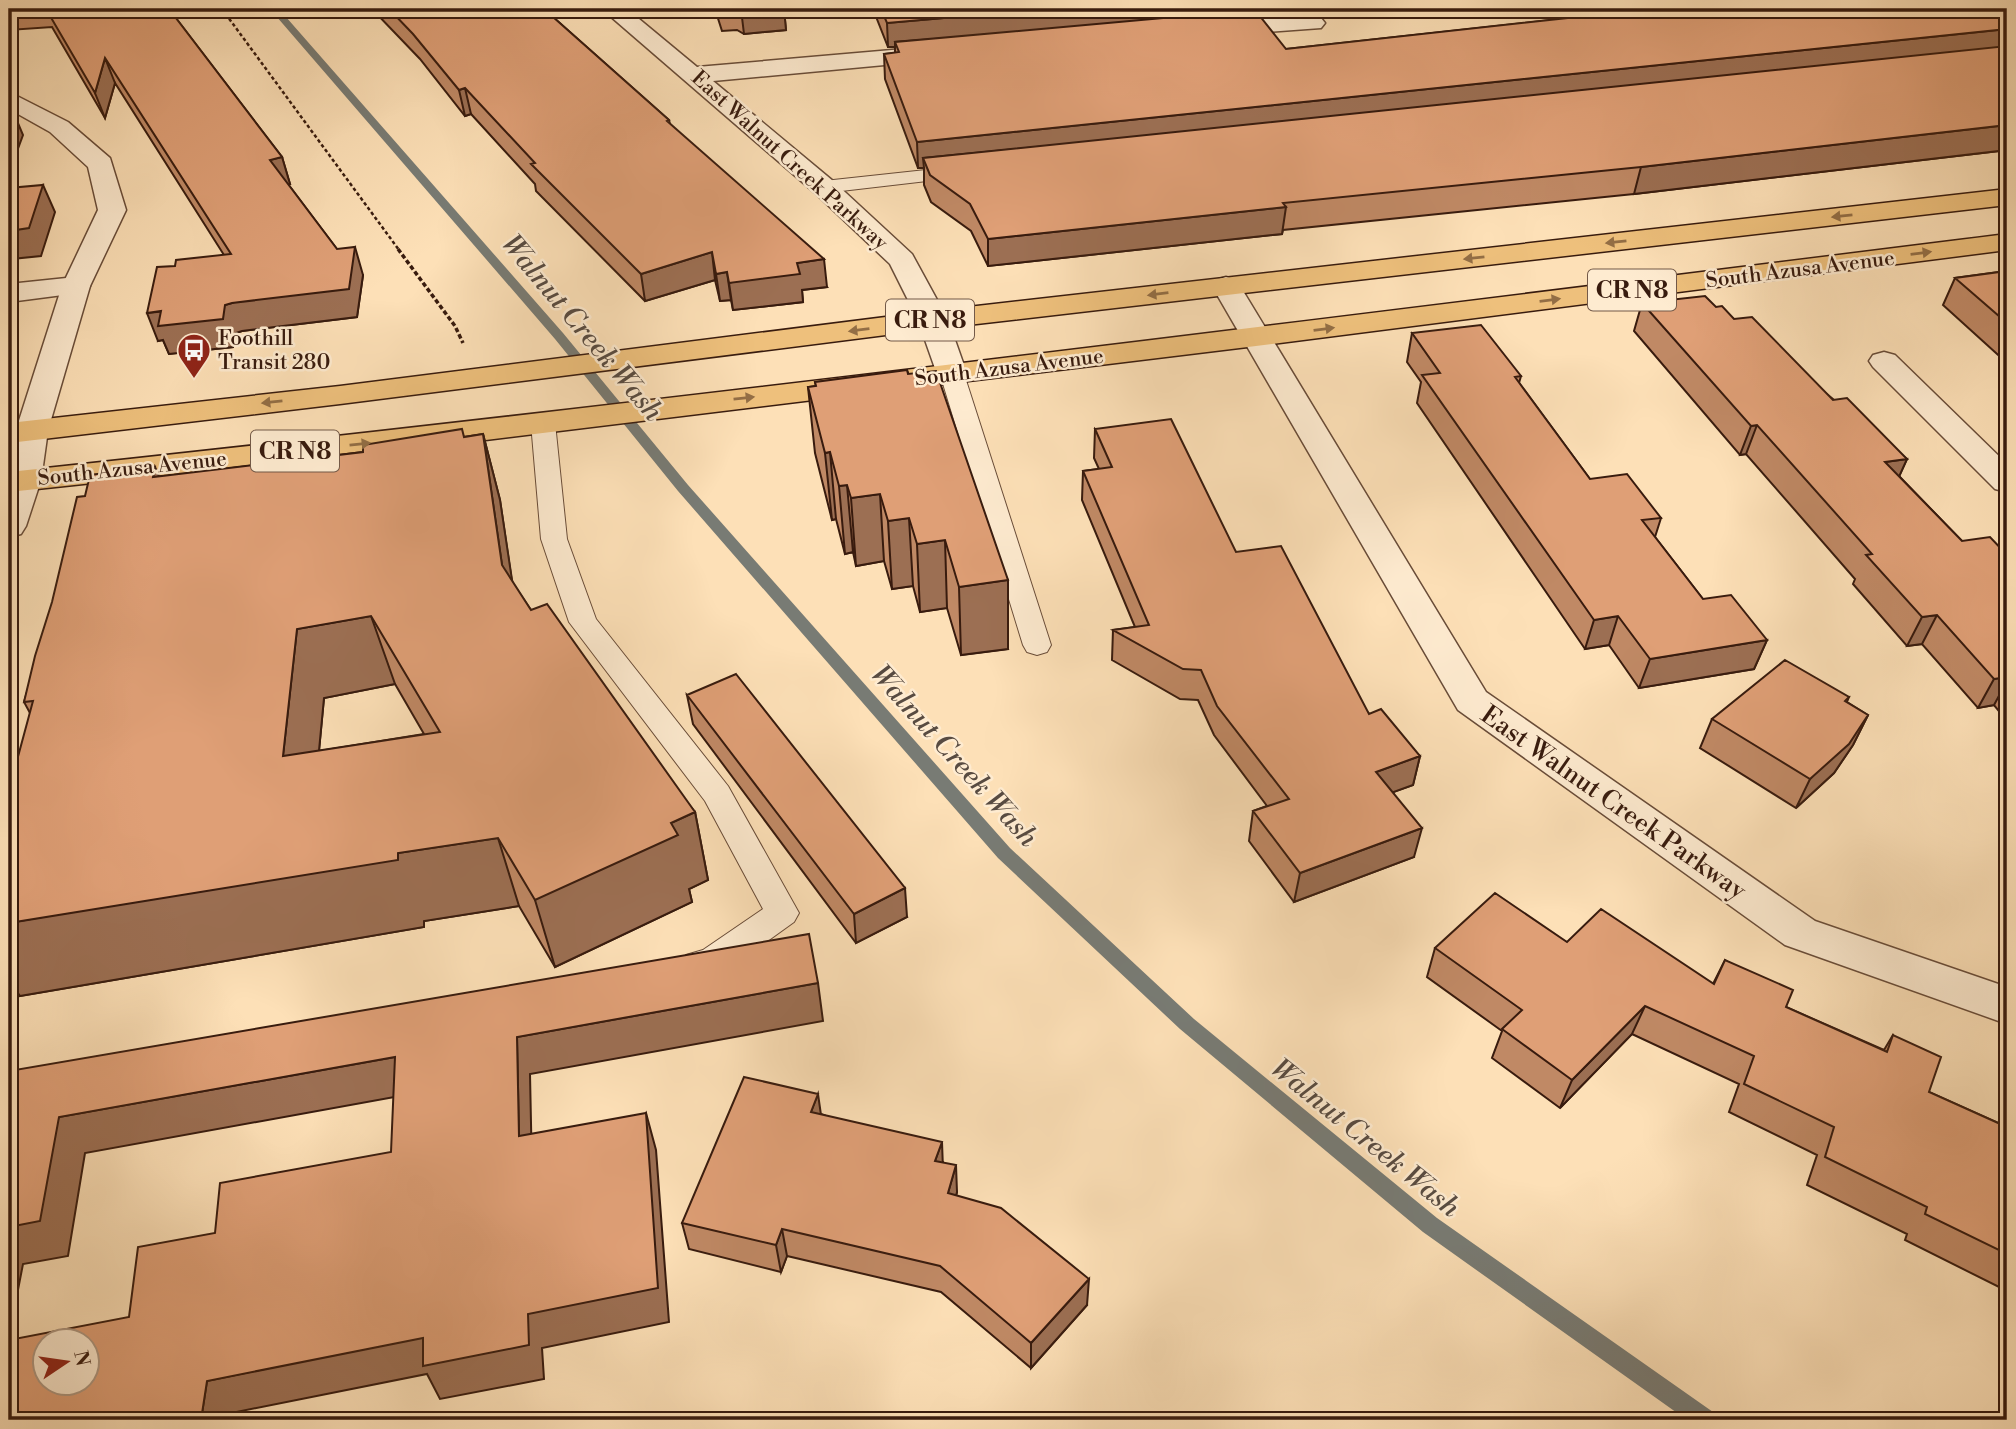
<svg xmlns="http://www.w3.org/2000/svg" width="2016" height="1429" viewBox="0 0 2016 1429" font-family="'Libre Bodoni',serif">
<style>
.lines{fill:none;stroke-linecap:round;stroke-linejoin:round}
.stream{fill:#787b74;fill-rule:evenodd}
.service-casing{stroke:#694c38;stroke-width:2}
.minor-casing{stroke:#694c38;stroke-width:3}
.tertiary-casing{stroke:#694c38;stroke-width:3}
.primary-casing{stroke:#381b0e;stroke-width:3}
.path-far1{stroke:#381b0e;stroke-width:2.5;stroke-dasharray:3.5 2.5;stroke-linecap:butt}
.path{stroke:#381b0e;stroke-width:3.5;stroke-dasharray:4.5 2.5;stroke-linecap:butt}
.service{fill:#feebd0;fill-rule:evenodd}
.minor{fill:#feebd0;fill-rule:evenodd}
.tertiary{fill:#feebd0;fill-rule:evenodd}
.primary{fill:#eec07c;fill-rule:evenodd}
.wall{fill:#c08965;stroke:#381b0e;stroke-width:2;fill-rule:evenodd}
.shaded-wall{fill:#9c6f53;stroke:#381b0e;stroke-width:2}
.building{fill:#df9f76;stroke:#381b0e;stroke-width:2;fill-rule:evenodd}
.oneway{fill:#936e45}
.labels{text-anchor:middle;stroke-width:5;stroke-linejoin:round;paint-order:stroke}
.far-street-label{font-size:21px;fill:#381b0e;stroke:#feebd0}
.far-poi-label{font-size:21px;fill:#381b0e;stroke:#feebd0;text-anchor:start}
.shield{fill:#feebd0;stroke:#735948;stroke-width:2}
.shield-label{font-size:24px;font-weight:bold;fill:#381b0e}
.street-label{font-size:26px;fill:#381b0e;stroke:#feebd0}
.water-label{font-size:28px;font-style:italic;fill:#584b41;stroke:#feebd0}
</style>
<rect width="100%" height="100%" fill="#fde0b7"/>
<filter id="stains"><feTurbulence type="fractalNoise" baseFrequency=".00286" numOctaves="4"/><feColorMatrix values="0 0 0 0 .2 0 0 0 0 .09 0 0 0 0 .02 0 0 0 .5 -.17"/></filter>
<radialGradient id="worn" r=".72"><stop offset=".6" stop-color="#630" stop-opacity="0"/><stop offset="1" stop-color="#630" stop-opacity=".3"/></radialGradient>
<g class="lines">
<path class="stream" d="M270,9H279L563,333L688,485L1010,848L1194,1019L1437,1218L1713,1412L1716,1420H1687L1423,1232L1180,1029L998,858L678,491L555,339Z"/>
<defs>
<path id="service" d="M963,166L970,168L973,172L970,176L824,193L817,191L814,187L817,183L824,181Z
M952,367L960,369L964,374L1051,645L1047,652L1037,655L1027,652L1023,645L940,374L944,369Z
M543,416L552,418L555,423L567,539L596,619L728,786L799,913L794,922L723,973C709,977 700,979 686,975L681,965L686,955L703,950L763,909L705,801L569,622L541,539L531,423L534,418Z"/>
<path id="minor" d="M602,9H627L697,67L938,46L946,48L950,53L946,58L938,60L713,81L833,181L912,254L948,320L967,374L963,381L952,383L941,381L937,374L918,320L890,264L815,193Z
M1313,16L1321,18L1325,23L1321,28L1214,36L1206,34L1202,29L1206,24L1214,22Z
M76,277L86,280L90,286L86,292L9,302V284Z
M1226,277L1236,280L1240,286L1486,692L1815,921L2007,987V1024L1785,945L1458,710L1212,286L1216,280Z
M1884,352L1895,355L2007,464V492L1995,489L1873,367L1869,361L1873,355Z"/>
<path id="tertiary" d="M9,92L68,122L110,158L126,210L90,286L48,430L41,480L26,526L21,534L9,537V472L16,430L62,286L98,210L88,167L50,132L9,109Z"/>
<path id="primary" d="M2007,189V205L933,329L340,404L9,443V423L340,386L933,311Z
M2007,234V250L1256,346L437,446L9,492V472C676,401 1341,317 2007,234Z"/>
</defs>
<use href="#service" class="service-casing"/>
<use href="#minor" class="minor-casing"/>
<use href="#tertiary" class="tertiary-casing"/>
<use href="#primary" class="primary-casing"/>
<path class="path-far1" d="M222,9L399,250"/>
<path class="path" d="M398,249L455,326L463,343"/>
<use href="#service" class="service"/>
<use href="#minor" class="minor"/>
<use href="#tertiary" class="tertiary"/>
<use href="#primary" class="primary"/>
</g>
<path class="wall" d="M9,9H169L282,157L290,184H288L337,249L363,275L357,317L242,331L236,333L233,347L169,354L163,340L158,341L175,266L224,255L115,83L105,118L52,27L9,30Z
M372,9H544L669,120L670,124L827,287L802,290L803,302L733,310L731,300L720,301L715,280L645,301L536,191L535,184L471,114L465,116L420,59Z
M715,9H784L786,30L744,34L737,30L722,31Z
M873,9H1239V11L1286,49L1596,15L1595,9H1994L2007,18V150L1634,194L1283,230L1282,234L988,266L971,231L931,202L924,185V168H918L885,79L884,54L895,53V47H888Z
M2007,271V363L1943,305L1955,278Z
M1642,303L1716,307L1734,319L1907,459L1899,476L1962,541L2007,555V721L1994,705L1978,708L1922,644L1907,646L1853,584L1855,579L1746,454L1740,455L1634,331Z
M1412,333L1521,376L1519,383L1590,479L1661,518L1655,537L1703,599L1767,640L1754,669L1639,688L1609,645L1585,649L1417,403L1421,382L1407,362Z
M907,370L1008,649L961,655L947,608L920,612L913,586L892,589L884,561L856,566L853,552L845,554L836,519L832,520L815,453L808,387L816,386L815,382Z
M1095,429L1236,552L1369,714L1420,756L1413,785L1393,792L1414,857L1294,902L1249,841L1253,811L1267,806L1214,735L1198,700L1180,699L1112,660L1113,630L1135,627L1082,500L1083,471L1099,469L1094,458Z
M483,434L500,500L512,582L531,610L695,812L708,880L689,889L692,902L555,967L519,906L424,921V927L20,996L30,713L24,702L85,496L159,477L363,452ZM395,684L424,734L319,751L324,698Z
M687,695L907,917L856,943L693,724Z
M1849,697L1847,702L1868,715L1853,745L1834,773L1796,808L1700,748L1712,719Z
M1567,942L1713,984L1725,960L1786,1007L1884,1050L1893,1035L1929,1092L2007,1127V1277L1999,1287L1905,1240L1907,1234L1807,1185L1817,1155L1729,1112L1739,1084L1632,1034L1560,1108L1492,1058L1502,1031L1427,977L1435,948Z
M821,1114L943,1162L957,1192L956,1196L1087,1305L1031,1368L941,1292L787,1256L781,1272L689,1249L682,1223Z"/>
<path class="shaded-wall" d="M741,9H784L786,30L744,34Z
M1046,9H1239L1238,16L895,42V47H888L887,23Z
M2007,29V52L923,158L924,168H918L917,142Z
M105,58L115,83L105,118L95,93Z
M465,88L471,114L465,116L459,90Z
M12,109L23,135L9,173V116Z
M2007,125V150L1634,194L1641,167Z
M282,157L290,184L279,187L270,160Z
M43,185L55,212L41,256L12,259L9,268V231Z
M1286,207L1282,234L988,266V239Z
M355,247L363,275L357,317L242,331L236,333L233,347L169,354L163,340L158,341L147,313L225,305L232,303Z
M712,252L715,280L645,301L641,274Z
M824,259L827,287L802,290L803,302L733,310L729,283L797,263Z
M727,272L731,300L720,301L716,274Z
M1757,425L1746,454L1740,455L1751,426Z
M483,434L500,500L520,633L502,565Z
M830,452L836,519L832,520L825,453Z
M1907,459L1894,488L1885,462Z
M155,467L184,534L153,477Z
M847,485L853,552L845,554L839,486Z
M880,494L884,561L856,566L851,498Z
M909,518L913,586L892,589L888,521Z
M945,540L947,608L920,612L917,544Z
M1008,580V649L961,655L959,587Z
M1937,615L1922,644L1907,646L1922,617Z
M371,616L395,684L324,698L312,824L283,756L297,629Z
M1618,616L1609,645L1585,649L1594,620Z
M1767,640L1754,669L1639,688L1650,659Z
M2007,677V681L1994,705L1978,708L1994,679Z
M1868,715L1853,745L1834,773L1796,808L1810,779Z
M1420,756L1413,785L1369,801L1376,772Z
M695,812L708,880L689,889L692,902L555,967L535,900L671,823Z
M1422,828L1414,857L1294,902L1300,873Z
M498,838L519,906L424,921V927L20,996L9,980V923L398,853Z
M905,888L907,917L856,943L854,914Z
M818,983L823,1021L530,1074L532,1172L519,1136L517,1037Z
M1645,1006L1632,1034L1560,1108L1572,1080Z
M395,1057L411,1094L85,1153L68,1256L23,1264L9,1336V1227L59,1117Z
M818,1094L822,1122L811,1112Z
M646,1113L656,1150L669,1322L542,1348L544,1379L440,1399L427,1374L231,1413L230,1420H201L207,1381L528,1314Z
M942,1142L943,1169L935,1161Z
M956,1165L957,1192L949,1220L948,1193Z
M782,1229L787,1256L781,1272L776,1245Z
M1089,1279L1087,1305L1031,1368V1343Z"/>
<path class="building" d="M46,9H169L282,157L270,160L337,249L355,247L349,289L232,303L225,305L223,319L158,326L161,311L147,313L157,267L175,266L176,260L231,254L105,58L95,93Z
M389,9H544L669,120L667,121L824,259L797,263L800,274L729,283L727,272L716,274L712,252L641,274L531,164L535,163L465,88L459,90L413,34Z
M881,9H1046L887,23Z
M1604,9H1994L2007,18V29L917,142L884,54L899,52L895,42L1241,11L1255,10L1286,49L1604,14Z
M2007,46V125L1641,167L1283,203L1286,207L988,239L970,204L930,175L923,158Z
M43,185L29,228L9,231V188Z
M2007,271V323L1955,278Z
M1705,296L1716,307L1722,306L1734,319L1752,317L1833,400L1847,398L1907,459L1885,462L1962,541L1990,537L2007,555V677L1994,679L1937,615L1922,617L1866,555L1872,554L1757,425L1751,426L1642,303Z
M1481,325L1521,376L1515,377L1590,479L1627,474L1661,518L1642,520L1703,599L1731,595L1767,640L1650,659L1618,616L1594,620L1422,375L1440,373L1412,333Z
M907,370L908,374L936,371L1008,580L959,587L945,540L917,544L909,518L888,521L880,494L851,498L847,485L839,486L830,452L825,453L808,387L816,386L815,382Z
M1171,419L1236,552L1281,546L1369,714L1381,709L1420,756L1376,772L1422,828L1300,873L1253,811L1289,799L1217,706L1201,670L1183,669L1113,630L1149,625L1083,471L1112,467L1095,429Z
M462,429L464,437L483,434L502,565L531,610L547,604L695,812L671,823L678,835L535,900L498,838L398,853V860L9,923V790L33,701L24,702L35,656L52,602L77,497L85,496L90,475L155,467L153,477L363,452V445ZM371,616L440,732L283,756L297,629Z
M1785,660L1849,697L1845,701L1868,715L1849,744L1810,779L1712,719Z
M736,674L905,888L854,914L687,695Z
M1495,893L1567,942L1601,909L1714,984L1725,960L1793,990L1786,1007L1887,1052L1893,1035L1941,1057L1929,1092L2007,1127V1254L1925,1214L1927,1207L1825,1157L1834,1127L1744,1084L1754,1056L1645,1006L1572,1080L1502,1029L1522,1010L1435,948Z
M809,934L818,983L517,1037L519,1136L646,1113L658,1288L528,1314L529,1345L423,1366V1338L207,1381L201,1420H9V1340L129,1317L138,1247L215,1233L220,1183L391,1152L395,1057L59,1117L40,1221L9,1227V1071ZM46,1341H88V1383H46Z
M744,1077L818,1094L811,1112L942,1142L935,1161L956,1165L948,1193L1001,1208L1089,1279L1031,1343L940,1266L782,1229L776,1245L682,1223Z"/>
<defs><path id="oneway-solid" d="M-6-.8H1V-3.2L6.5 0L1 3.2V.8H-6Z" transform="scale(1.75)"/></defs>
<g class="oneway">
<use href="#oneway-solid" transform="translate(1842 216) rotate(174)"/>
<use href="#oneway-solid" transform="translate(1616 242) rotate(174)"/>
<use href="#oneway-solid" transform="translate(1921 253) rotate(-7)"/>
<use href="#oneway-solid" transform="translate(1474 258) rotate(174)"/>
<use href="#oneway-solid" transform="translate(1158 294) rotate(173)"/>
<use href="#oneway-solid" transform="translate(1550 300) rotate(-7)"/>
<use href="#oneway-solid" transform="translate(1324 329) rotate(-7)"/>
<use href="#oneway-solid" transform="translate(859 330) rotate(173)"/>
<use href="#oneway-solid" transform="translate(744 398) rotate(-6)"/>
<use href="#oneway-solid" transform="translate(272 402) rotate(174)"/>
<use href="#oneway-solid" transform="translate(360 444) rotate(-6)"/>
</g>
<defs>
<symbol id="bus-pin" viewBox="-11 -11 22 30"><path d="M0 17L-7.5 6A9.5 9.5 0 1 1 7.5 6Z" fill="#8f2418" stroke="#feebd0"/><path d="M-5-6H5V4H4V6H2V4H-2V6H-4V4H-5ZM-3.5-4V0h7V-4ZM-3.5 1.2v1.5H-2V1.2ZM2 1.2v1.5H3.5V1.2Z" fill="#fff"/></symbol>
</defs>
<g fill-rule="evenodd">
<use href="#bus-pin" x="175" y="331" width="38" height="52"/>
</g>
<g class="labels">
<g class="far-street-label">
<text transform="translate(790 160) rotate(42)" y="7">East Walnut Creek Parkway</text>
<text transform="translate(1800 269) rotate(-7)" y="7">South Azusa Avenue</text>
<text transform="translate(1009 367) rotate(-7)" y="7">South Azusa Avenue</text>
<text transform="translate(132 468) rotate(-6)" y="7">South Azusa Avenue</text>
</g>
<g class="far-poi-label">
<text x="218" y="345">Foothill<tspan x="218" dy="24">Transit 280</tspan></text>
</g>
<g class="shield">
<rect x="1588" y="269.5" width="88" height="41" rx="5"/>
<rect x="886" y="299.5" width="88" height="41" rx="5"/>
<rect x="251" y="430.5" width="88" height="41" rx="5"/>
</g>
<g class="shield-label">
<text x="1632" y="298">CR N8</text>
<text x="930" y="328">CR N8</text>
<text x="295" y="459">CR N8</text>
</g>
<g class="street-label">
<text transform="translate(1614 802) rotate(35)" y="9">East Walnut Creek Parkway</text>
</g>
<g class="water-label">
<text transform="translate(583 327) rotate(50)" y="10">Walnut Creek Wash</text>
<text transform="translate(955 755) rotate(48)" y="10">Walnut Creek Wash</text>
<text transform="translate(1366 1137) rotate(39)" y="10">Walnut Creek Wash</text>
</g>
</g>
<rect width="2016" height="1429" fill="none" stroke="#fde0b7" stroke-width="35"/>
<rect x="10" y="10" width="1995" height="1408" fill="none" stroke="#381b0e" stroke-width="3.5"/>
<rect x="18" y="18" width="1981" height="1394" fill="none" stroke="#381b0e" stroke-width="2"/>
<g transform="translate(66 1362) rotate(77)"><circle r="33" fill="#feebd0" stroke="#af9882" stroke-width="2"/>
<path d="M0-5L12 26L0 18L-12 26Z" fill="#8f2418"/>
<text y="-10" font-size="19" font-weight="bold" text-anchor="middle" fill="#381b0e">N</text>
</g>
<rect width="100%" height="100%" filter="url(#stains)"/>
<rect width="100%" height="100%" fill="url(#worn)"/>
</svg>
